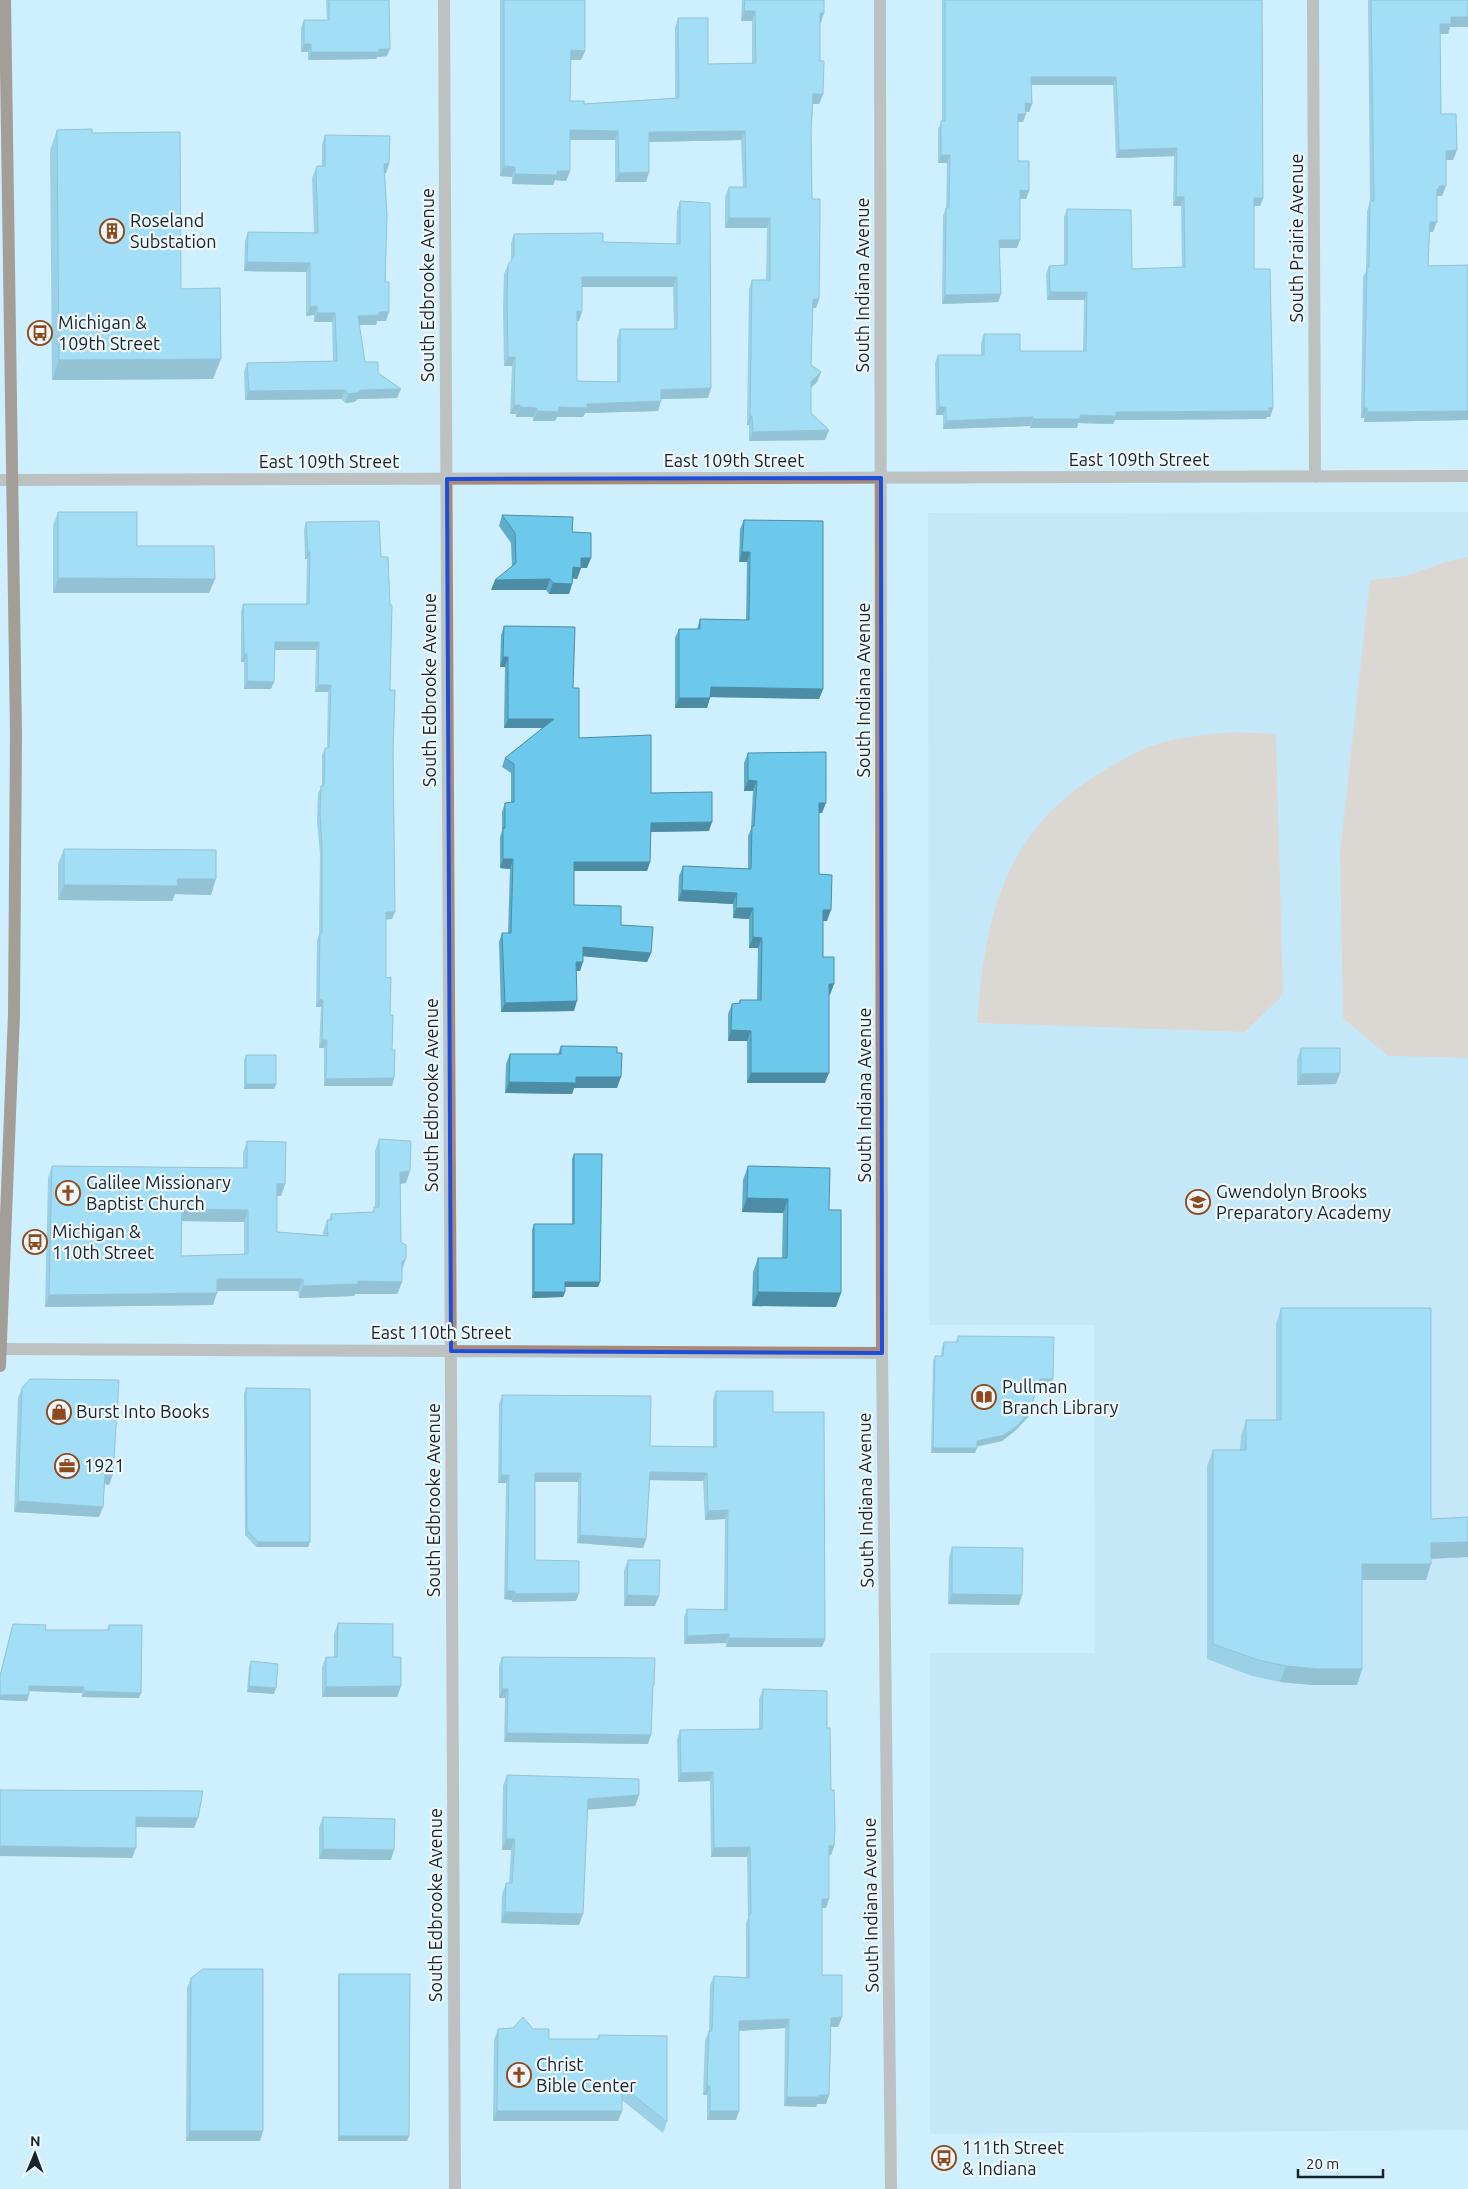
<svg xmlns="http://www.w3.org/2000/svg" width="1468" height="2189" viewBox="0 0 1468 2189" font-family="Ubuntu,sans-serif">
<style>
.built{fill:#bae1f2}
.pitch{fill:#ecbca0}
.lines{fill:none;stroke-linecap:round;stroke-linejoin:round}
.minor{stroke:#a98a79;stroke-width:12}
.major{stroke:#703d1b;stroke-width:12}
.wall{fill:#5eadcb;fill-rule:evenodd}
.shaded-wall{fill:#4c8da5}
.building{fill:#6dc9ec;stroke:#4c8da5;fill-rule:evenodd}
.marked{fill:none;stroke:#1d4ed8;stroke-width:4;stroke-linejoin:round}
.labels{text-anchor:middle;stroke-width:4.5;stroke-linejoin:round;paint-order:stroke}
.poi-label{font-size:18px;fill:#14242a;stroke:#eff7fb;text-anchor:start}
.street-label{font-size:18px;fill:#14242a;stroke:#eff7fb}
</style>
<rect width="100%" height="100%" fill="#ceeffd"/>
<path class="built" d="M1468,512V2130L930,2134V1653H1095L1094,1325H929L928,513Z"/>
<path class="pitch" d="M1468,557V1058L1388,1056L1343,1018L1340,853L1370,580L1407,576L1445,562Z
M1232,732L1276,734L1283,995L1245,1032L977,1023C985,917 1003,832 1100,773C1117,763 1135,751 1154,745C1179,737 1206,735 1232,732Z"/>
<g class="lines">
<path class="minor" d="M444,0L455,2189
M880,0L882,1353L891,2189
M1313,0L1315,477
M0,480L1468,476
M0,1349L882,1353"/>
<path class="major" d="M0,1366L14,1014L16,734L5,0"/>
</g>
<path class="wall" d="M326,0H389L387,56L377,57L376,59L308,60V52H301V28L304,20H327Z
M500,0H585V51L581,60H571L570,101L584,104L675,98V28L678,18L708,64L752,63V21H741L742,0H824L820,23V61L823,94L819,104H813L811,132L812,199L819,299L816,308H813L811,365L821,372L817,382L811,388V413L829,430L825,440L749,441V425H747L749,289L752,280H766L767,228H725V197L729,187H743L741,140L649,142V172L646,182H615V140H570V171L566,181L555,180L553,185L512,184V177L500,176Z
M942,0H1262L1263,198L1260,206H1254V269L1273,408L1270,417H1267L1266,419L1115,420L1113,424L1078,423L1077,428H1030V426L943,429V415H936L935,363L938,355H981V343L984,334L1020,351H1083L1084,300H1047L1046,274L1049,266L1064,265V217L1067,209L1132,269L1182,268L1181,206H1173L1174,156L1116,158L1113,85H1031L1032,104L1029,112H1025L1023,122H1018V161L1029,191L1026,199H1020L1017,248H999L1001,294L998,302L942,304L943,216L946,208L947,163H938V129L942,121Z
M1368,0H1468L1450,27L1448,34H1440L1441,114L1457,150L1453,160H1446L1442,196H1437L1433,232H1429L1428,266L1468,265V420L1364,422V418H1361L1363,277L1366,271L1367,211L1370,202Z
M57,130L92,133L181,289L213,379L52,380L50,150Z
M325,135L389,164L386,173H385L386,321H377L376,325H359L365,362L378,373L397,398L358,399L354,402L345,403L341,399L245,400L244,372L247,363L333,361L332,322H314V315L306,316V272L244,271L245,241L248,232L314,233L312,178L317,166H322V144Z
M680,201L711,388L708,398L661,399L658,411L585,413L583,417H557L555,421H533V417H516V414H510L512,366H504L503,308L504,274L508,265L511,261V243L514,234L603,242L676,244L677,211ZM582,287H673L674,329H620L617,339V382L577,381V321H579L582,311Z
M58,512L137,546L209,593H53V526Z
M502,515L572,532L587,568H581L577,579L573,578L572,584L569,594H549L546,590H491L512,566L511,543L499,526Z
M744,520L823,689L819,699L710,697L707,708H675V638L679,629H697L700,619L746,620L747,562H739L740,529Z
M306,522L381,557L390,690L393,750L392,919H386V978L390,1015L394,1078L392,1086H324V1048H319L321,1007H316L317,941L319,934L320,854L317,821L318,793L322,786V755L325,748H327L328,692H315L316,650H275L271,689H244V662H241V612L243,604H306L307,559H305L304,530Z
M504,626L573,688L579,738L651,793L709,831L651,832L650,862L647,871H574V905L621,925L651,953L647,962L583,956L580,971H576L574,1011L501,1012L499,942L502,933H508L510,869L500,868V837L502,831V812L505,803L511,802V773L502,767L505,758L543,728H504L505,667H500L501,635Z
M748,753L822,813H819V874L827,921H823V957L830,995H829L825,1083H747V1041H728V1014L732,1004L739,1003L740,1000H757L758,948H749V919L733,918V904L678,901L679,876L683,866L748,869V836L751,829L753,791H744V763Z
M64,849L211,895L175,894L172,901L58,900V864Z
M561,1046L617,1053V1088H574L572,1094L505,1093L506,1064L510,1054H558Z
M1301,1048L1336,1084L1297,1085V1059Z
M246,1055L276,1084L274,1089H244V1060Z
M379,1139L406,1183L400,1184L402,1270V1282L397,1294H355L354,1296L299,1298L298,1291H217L213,1305L45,1307L48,1178L52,1166L243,1168V1153L247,1141L285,1184L281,1196H277V1232L323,1235V1232L327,1220H329L331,1214L372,1212L375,1207V1151ZM182,1221L244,1222V1254L181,1256Z
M574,1154L600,1282L598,1287H565V1292L563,1297L532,1298V1230L534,1224H572V1159Z
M748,1166L829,1210L836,1307L752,1306L753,1272L758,1258H782L783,1213L742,1212L743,1180Z
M1281,1308L1431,1519L1468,1517V1557L1431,1559L1426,1580H1362V1669L1357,1685H1313L1280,1682L1252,1676L1207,1659V1466L1213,1450H1240L1241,1436L1246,1420H1276V1324Z
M958,1336L1051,1385L1039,1384L1028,1417L1016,1430L1002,1441L977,1446L975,1453H931L933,1361L935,1356H941L942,1347L944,1342H956Z
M22,1388L113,1474L109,1485L105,1484L99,1517L14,1512L18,1398Z
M246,1388L308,1547H256L245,1535L244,1394Z
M716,1391L773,1412L825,1639L822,1647H726V1643L684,1644V1617L687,1609H724L725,1519L705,1520L703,1481L650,1480L646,1539L643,1548L577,1543L578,1482H535V1560L579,1593L576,1601L512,1602V1600L504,1599L506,1483H498L499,1404L502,1395L650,1446L713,1447V1400Z
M952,1547L1019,1605L948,1604L949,1558Z
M628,1560L655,1606H624V1571Z
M338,1623L393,1657L401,1686L397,1697H322V1667L326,1657H334V1634Z
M13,1624L45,1630H107L109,1625L139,1698L82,1697V1693L29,1691L27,1701L0,1700V1674Z
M502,1657L654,1685L652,1691L648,1744L504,1742L505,1698H499V1666Z
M251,1661L274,1694L247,1692L249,1667Z
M763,1689L827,1728L831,1790L834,1846L831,1855H829L826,1908H822V1975L842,2017L838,2027H831L829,2095L826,2104H817L816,2107L784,2106L785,2028L739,2031L736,2120H707V2095H703L705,2040L709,2031L710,1985L714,1976L746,1977V1923L748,1918L747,1857H711L710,1781L678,1782L677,1739L680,1730L759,1729V1699Z
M507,1775L639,1795L635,1806L587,1809L579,1925L501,1923L502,1894L506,1883H509L511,1850H502L503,1786Z
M323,1817L391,1860L319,1859V1828Z
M339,1974L409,2136L407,2141H338V1980Z
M191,1978L263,2131L260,2141H186L187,1988Z
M498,2029H533L549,2039H597L599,2035L667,2122L663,2133L622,2100V2111L618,2121H493L494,2040Z"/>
<path class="shaded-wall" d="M744,11H755L752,21H741Z
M820,13H824L821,23H817Z
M1451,17H1468V27H1450L1448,34H1436L1440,24Z
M304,44H311L308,52H301Z
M379,49H390L387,56L377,57L376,59L308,60L311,52Z
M571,50L585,51L581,60H567Z
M1031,77H1116L1113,85H1028Z
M813,94H823L819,104H809Z
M1025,103L1032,104L1029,112H1022Z
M1018,114H1026L1023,122H1015Z
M570,130L618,131L615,140H567Z
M745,131L741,140L645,142L649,132Z
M1177,148L1174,156L1116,158L1119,150Z
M1457,150L1453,160H1442L1446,151Z
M941,155H950L947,163H938Z
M384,164H389L386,173H381Z
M504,166L515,167L512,177L500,176Z
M557,171H570L566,181L555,180L553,185L512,184L515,174Z
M649,172L646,182H615L619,173Z
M1439,186H1446L1442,196H1437V189Z
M1020,190L1029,191L1026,199H1017Z
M1176,197H1184L1181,206H1173Z
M1254,198H1263L1260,206H1251Z
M729,218H770L767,228H725Z
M1430,222H1437L1433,232H1426Z
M999,240H1020L1017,248H996Z
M247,262L310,263L306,272L244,271Z
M582,277H677L673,287H578Z
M1050,292H1087L1084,300H1047Z
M1001,294L998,302L942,304L945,295Z
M813,299H819L816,308H810Z
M317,306L314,315L306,316L310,307Z
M577,311H582L579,321H574Z
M379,312H389L386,321H377L376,325H354L358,316Z
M317,313H335L332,322H314Z
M508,357H515L512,366H504Z
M221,359L213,379L52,380L59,360Z
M821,372L817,382L807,391L811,382Z
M711,388L708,398L658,399L661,390Z
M401,389L397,398L358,399L354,402L345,403L348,394L361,390Z
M345,390L341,399L245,400L249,391Z
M661,401L658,411L585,413L583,417H557L555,421H533L537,411L559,407L587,404Z
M514,405H520L516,414H510Z
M520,407L537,408L533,417H516Z
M939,407H946L943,415H936Z
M1273,408L1270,417H1267L1266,419L1115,420L1113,424L1078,423L1077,428H1030L1033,419L1116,412Z
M1364,408H1367L1364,418H1361Z
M1468,411V420L1364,422L1367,412Z
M750,416H752L749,425H747Z
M1033,417L1030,426L943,429L946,421Z
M829,430L825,440L749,441L753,432Z
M308,552H310L307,559H305Z
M742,552H750L747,562H739Z
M581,558H591L587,568H581L577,579L569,578L573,567Z
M58,578L215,579L209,593H53Z
M550,579L546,590H491L495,580Z
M553,583L572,584L569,594H549Z
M275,642H319L316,650H272Z
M244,654H247L244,662H241Z
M503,657H508L505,667H500Z
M247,681L274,682L271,689H244Z
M318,685H331L328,692H315Z
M711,687L823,689L819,699L707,697Z
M679,698H710L707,708H675Z
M508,719H554L551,728H504Z
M748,780L757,781L753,791H744Z
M819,803H826L822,813H815Z
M712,822L709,831L648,832L651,823Z
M503,859H513L510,869L500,868Z
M574,862H650L647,871H570Z
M177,879H216L211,895L175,894L172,901L58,900L64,885Z
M682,890L737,893L733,904L678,901Z
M736,908H753L749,919L733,918Z
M823,910H831L827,921H819Z
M386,912H395L392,919L383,920Z
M753,937L762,938L758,948H749Z
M583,947L651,953L647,962L580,956Z
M576,962H583L580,971H572Z
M829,984H834L830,995H825Z
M319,999L323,1000L321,1007H316Z
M577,1001L574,1011L501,1012L505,1003Z
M731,1030L751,1031L747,1041H728Z
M322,1040H327L324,1048H319Z
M751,1073H829L825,1083H747Z
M1340,1073L1336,1084L1297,1085L1301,1074Z
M576,1077H621L617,1088H574L572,1094L505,1093L509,1082Z
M394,1078L392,1086H324L326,1079Z
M246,1084H276L274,1089H244Z
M410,1171L406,1183L396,1184L400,1172Z
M277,1184H285L281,1196H273Z
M747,1198L788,1199L783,1213L742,1212Z
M182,1209L248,1210L244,1222L178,1221Z
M406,1258L402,1270V1262Z
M217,1279H303L298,1291H213Z
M358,1281L402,1282L397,1294H355L354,1296L299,1298L303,1286Z
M565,1282H600L598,1287H563Z
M534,1292H565L563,1297L532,1298Z
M758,1292L841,1293L836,1307L752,1306Z
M217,1293L213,1305L45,1307L49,1295Z
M1040,1379H1053L1051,1385L1039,1384Z
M1029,1412L1028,1417L1016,1430L1002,1441L975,1447L977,1441Z
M933,1448H977L975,1453H931Z
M650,1472L707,1473L703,1481L647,1480Z
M105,1473L113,1474L109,1485L101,1483Z
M535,1473H581L578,1482H532Z
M501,1475H509L506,1483H498Z
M18,1501L103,1507L99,1517L14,1512Z
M728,1510L725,1519L705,1520L708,1511Z
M580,1535L646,1539L643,1548L577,1543Z
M258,1542H310L308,1547H256Z
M1468,1542V1557L1426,1559L1431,1543Z
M1362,1564H1431L1426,1580H1356Z
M507,1591H515L512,1600L504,1599Z
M579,1593L576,1601L512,1602L515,1594Z
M952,1594L1022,1595L1019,1605L948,1604Z
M627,1595L659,1596L655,1606H624Z
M729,1634L726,1643L684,1644L687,1636Z
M729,1638L825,1639L822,1647H726Z
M1286,1666L1362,1669L1357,1685H1313L1280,1682Z
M29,1686L84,1687L82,1693L27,1691Z
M249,1686L276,1688L274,1694L247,1692Z
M401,1686L397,1697H322L326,1687Z
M502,1689H508L505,1698H499Z
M84,1691L141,1693L139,1698L82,1697Z
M0,1695H29L27,1701L0,1700Z
M507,1733L651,1735L648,1744L504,1742Z
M713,1772L710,1781L678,1782L681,1773Z
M639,1795L635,1806L584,1810L588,1799Z
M136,1817L198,1818L194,1828L133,1827Z
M506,1839H515L511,1850H502Z
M0,1846L136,1848L132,1858L0,1856Z
M829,1846H834L831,1855L825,1856Z
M750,1847L747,1857H711L714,1848Z
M323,1849L394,1850L391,1860L319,1859Z
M822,1899H829L826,1908H819Z
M505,1912L583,1914L579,1925L501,1923Z
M842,2017L838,2027H827L831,2018Z
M789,2019L785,2028L736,2031L739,2021Z
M707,2086H710L707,2095H703Z
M819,2095H829L826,2104H817L816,2107L784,2106L787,2097Z
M497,2111H622L618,2121H493Z
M710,2111H739L736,2120H707Z
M190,2131H263L260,2141H186Z
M339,2136H409L407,2141H338Z"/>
<path class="building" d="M329,0H389L390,49H379V52H311V44H304V20H329Z
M504,0H585V51L571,50L570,101H584V104L679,98L678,18H708V64L756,63L755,11H744L745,0H824V13H820V61H824L823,94H813L811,132L812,199H820V223L819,299H813L811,365L821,372L811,382V413L829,430L753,432L752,416H750L752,280H770V218H729V187H746L745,131L649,132V172L619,173L618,131L570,130V171H557V175L515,174V167L504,166Z
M945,0H1262L1263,198H1254V269H1270L1273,408H1269V411L1116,412V416L1080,415V419H1033V417L946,421V407H939L938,355H984V334H1020V351H1086L1087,292H1050L1049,266L1067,265V209L1131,210L1132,269L1185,267L1184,197H1176L1177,148L1119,150L1116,77H1031L1032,104L1025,103L1026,114H1018V161H1029V191L1020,190V240H999L1001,294L945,295L946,208H949L950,155H941V121H945Z
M1371,0H1468V17H1451V24H1440L1441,114H1456L1457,150L1446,151V186H1439V189H1437V222H1430L1428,266L1468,265V411L1367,412V408H1364L1367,267H1369L1370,201H1374Z
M92,129V133L180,132L181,289L220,288L221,359L59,360L57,130Z
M325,135L390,136L389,164H384L387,216L385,282H389V312H379V315L358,316L365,362H378V373L401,389L361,390L357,393L348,394L345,390L249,391L247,363L337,361L335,313H317V306L310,307V263L247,262L248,232L318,233L316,169L317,166H325Z
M680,201L710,203L711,388L661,390V401L587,404V408L559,407L558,412L537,411V408L520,407V405H514L515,357H508L507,299L508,265L514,256V234L603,233V242L680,244ZM582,277H677V329H620V382L577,381V311H582Z
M58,512H137V546H214L215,579L58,578Z
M502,515L573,517L572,532L591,533V558H581V568L573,567L572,584L553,583L550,579L495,580L516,563L515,533Z
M744,520L823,521V689L711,687L710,698H679V629H700V619L749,620L750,552H742Z
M379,521L381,557H388L390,605H392L390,690H395L393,750L395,912H386V978L391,977L390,1015H393L392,1050H395L394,1078L326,1079L327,1040H322L323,1000L319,999L320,933H322V847L320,814L321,786H324L325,748H329L331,685H318L319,642H275L274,682L247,681V654H244L243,604H309L310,552H308L306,522Z
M504,626L575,627L573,688H579V738L651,735V793L712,792V822L651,823L650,862H574V905L621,906V925L653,927L651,953L583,947V962H576L577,1001L505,1003L502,933H511L513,859H503V828H505V803L514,802V764L505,758L554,719H508V657H503Z
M826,752V803H819V874L832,875L831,910H823V957H834V984H829V1073H751V1031L731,1030L732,1004L740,1003V1000H761L762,938L753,937V908H736L737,893L682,890L683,866L751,869L752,826H754L757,781L748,780V753Z
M64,849L216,850V879H177L178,886L64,885Z
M561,1046L617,1047V1053H622L621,1077H576V1083L509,1082L510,1054H561Z
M1301,1048H1340V1073L1301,1074Z
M246,1055H276V1084H246Z
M379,1139L411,1141L410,1171L400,1172L401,1242L406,1245V1258L402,1262V1282L358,1281V1284L303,1286V1279H217V1293L49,1295L52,1166L247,1168V1141L286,1142L285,1184H277V1232L328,1236L327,1220H332L331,1214L374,1212V1207H379ZM182,1209L248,1210V1254L181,1256Z
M574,1154H602L600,1282H565V1292H534V1224H574Z
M748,1166L830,1168L829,1210H841V1293L758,1292V1258H787L788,1199L747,1198Z
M1281,1308H1431V1519L1468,1517V1542L1431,1543V1564H1362V1669H1319L1286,1666L1258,1660L1213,1644V1450H1246V1420H1281Z
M958,1336L1054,1337L1053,1379H1040L1029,1412L1018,1425L1004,1435L977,1441V1448H933L935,1356H943L944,1342H958Z
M30,1379L119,1380L113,1474L105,1473L103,1507L18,1501L22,1388Z
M246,1388L310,1389V1542H258L247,1530Z
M716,1391H773V1412H824L825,1639L729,1638V1634L687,1636V1609L727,1610L728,1510L708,1511L707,1473L650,1472L646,1539L580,1535L581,1473H535V1560L579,1561V1593L515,1594V1591H507L509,1475H501L502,1395L651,1396L650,1446L716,1447Z
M952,1547L1023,1548L1022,1595L952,1594Z
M628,1560H660L659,1596L627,1595Z
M338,1623L393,1624V1657H401V1686L326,1687V1657H337Z
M13,1624L46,1625L45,1630H109V1625H142L141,1693L84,1691V1687L29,1686V1695H0V1676Z
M502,1657L655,1658L654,1685H653L651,1735L507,1733L508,1689H502Z
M251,1661L278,1664L276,1688L249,1686Z
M763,1689L827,1691V1728H830L831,1790H834L835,1828L834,1846H829V1899H822V1975H842V2017L831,2018L829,2095H819V2097H787L789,2019L739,2021V2111H710V2086H707L709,2031H712L714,1976L749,1978V1914H751L750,1847L714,1848L713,1772L681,1773L680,1730L762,1729Z
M507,1775L639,1779V1795L588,1799L583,1914L505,1912L506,1883H512L515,1839H506Z
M0,1790L203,1791L198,1818L136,1817V1848L0,1846Z
M323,1817L395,1819L394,1850L323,1849Z
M203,1969H263V2131H190L191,1978Z
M339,1974H410L409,2136H339Z
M523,2017L533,2029H549V2039H599V2035L667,2036V2122L622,2086V2111H497L498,2029L513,2028Z"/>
<path d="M0 0H1468V2189H0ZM881,478L882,1353L451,1351L447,479Z" fill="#ceeffd" fill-opacity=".55" fill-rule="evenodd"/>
<path class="marked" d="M881,478L882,1353L451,1351L447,479Z"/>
<defs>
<symbol id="building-ring" viewBox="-11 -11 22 22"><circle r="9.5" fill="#eff7fb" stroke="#8e4a1d" stroke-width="1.5"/><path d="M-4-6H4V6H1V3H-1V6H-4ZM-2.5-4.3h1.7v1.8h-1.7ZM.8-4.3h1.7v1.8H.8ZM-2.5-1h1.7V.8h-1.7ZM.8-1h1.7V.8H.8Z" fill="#8e4a1d"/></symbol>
<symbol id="bus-ring" viewBox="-11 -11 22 22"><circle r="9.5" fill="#eff7fb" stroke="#8e4a1d" stroke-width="1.5"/><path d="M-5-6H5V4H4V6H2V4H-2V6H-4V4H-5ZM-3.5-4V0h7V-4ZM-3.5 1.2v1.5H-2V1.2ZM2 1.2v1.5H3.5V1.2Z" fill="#8e4a1d"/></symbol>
<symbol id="church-ring" viewBox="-11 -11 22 22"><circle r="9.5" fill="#eff7fb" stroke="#8e4a1d" stroke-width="1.5"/><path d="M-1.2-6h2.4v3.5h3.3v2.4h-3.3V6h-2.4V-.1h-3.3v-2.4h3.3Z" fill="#8e4a1d"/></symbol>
<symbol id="school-ring" viewBox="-11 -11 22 22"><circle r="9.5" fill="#eff7fb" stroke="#8e4a1d" stroke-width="1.5"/><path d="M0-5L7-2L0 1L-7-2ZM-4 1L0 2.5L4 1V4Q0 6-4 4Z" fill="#8e4a1d"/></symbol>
<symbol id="library-ring" viewBox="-11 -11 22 22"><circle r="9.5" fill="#eff7fb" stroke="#8e4a1d" stroke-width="1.5"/><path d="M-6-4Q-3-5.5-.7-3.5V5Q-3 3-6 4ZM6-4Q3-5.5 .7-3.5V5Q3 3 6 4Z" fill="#8e4a1d"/></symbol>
<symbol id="shop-ring" viewBox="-11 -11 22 22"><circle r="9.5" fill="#eff7fb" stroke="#8e4a1d" stroke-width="1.5"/><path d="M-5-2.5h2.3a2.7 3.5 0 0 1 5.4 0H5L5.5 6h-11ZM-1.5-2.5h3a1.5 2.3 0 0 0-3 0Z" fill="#8e4a1d"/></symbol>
<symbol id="office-ring" viewBox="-11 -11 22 22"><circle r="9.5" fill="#eff7fb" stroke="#8e4a1d" stroke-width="1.5"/><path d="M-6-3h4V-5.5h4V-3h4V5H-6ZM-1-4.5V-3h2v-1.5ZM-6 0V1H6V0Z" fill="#8e4a1d"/></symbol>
</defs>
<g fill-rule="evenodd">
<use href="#building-ring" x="98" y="217" width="28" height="28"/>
<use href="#bus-ring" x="26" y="319" width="28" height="28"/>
<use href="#church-ring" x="54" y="1179" width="28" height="28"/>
<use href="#school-ring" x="1184" y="1188" width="28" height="28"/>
<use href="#bus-ring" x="21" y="1228" width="28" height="28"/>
<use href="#library-ring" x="970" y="1383" width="28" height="28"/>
<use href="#shop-ring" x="45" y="1398" width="28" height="28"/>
<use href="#office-ring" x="53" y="1452" width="28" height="28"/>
<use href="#church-ring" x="505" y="2061" width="28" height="28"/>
<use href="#bus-ring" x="930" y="2144" width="28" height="28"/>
</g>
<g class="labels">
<g class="poi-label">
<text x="130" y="227">Roseland<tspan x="130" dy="21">Substation</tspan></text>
<text x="58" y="329">Michigan &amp;<tspan x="58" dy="21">109th Street</tspan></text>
<text x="86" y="1189">Galilee Missionary<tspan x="86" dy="21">Baptist Church</tspan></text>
<text x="1216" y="1198">Gwendolyn Brooks<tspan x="1216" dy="21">Preparatory Academy</tspan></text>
<text x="52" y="1238">Michigan &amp;<tspan x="52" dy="21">110th Street</tspan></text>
<text x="1002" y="1393">Pullman<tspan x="1002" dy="21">Branch Library</tspan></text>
<text x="76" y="1418">Burst Into Books</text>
<text x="84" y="1472">1921</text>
<text x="536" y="2071">Christ<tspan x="536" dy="21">Bible Center</tspan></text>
<text x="962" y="2154">111th Street<tspan x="962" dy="21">&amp; Indiana</tspan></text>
</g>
<g class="street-label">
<text transform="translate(1297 238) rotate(-90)" y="6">South Prairie Avenue</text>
<text transform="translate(428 285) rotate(-90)" y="6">South Edbrooke Avenue</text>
<text transform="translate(863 285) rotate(-90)" y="6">South Indiana Avenue</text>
<text x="1139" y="466">East 109th Street</text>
<text x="734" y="467">East 109th Street</text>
<text x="329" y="468">East 109th Street</text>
<text transform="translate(430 690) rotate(-90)" y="6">South Edbrooke Avenue</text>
<text transform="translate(864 690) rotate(-90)" y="6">South Indiana Avenue</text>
<text transform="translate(432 1095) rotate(-90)" y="6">South Edbrooke Avenue</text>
<text transform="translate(865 1095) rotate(-90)" y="6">South Indiana Avenue</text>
<text x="441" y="1339">East 110th Street</text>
<text transform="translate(434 1500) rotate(-90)" y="6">South Edbrooke Avenue</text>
<text transform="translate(866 1500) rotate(-91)" y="6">South Indiana Avenue</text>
<text transform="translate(436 1905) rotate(-90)" y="6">South Edbrooke Avenue</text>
<text transform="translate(871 1905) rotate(-91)" y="6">South Indiana Avenue</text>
</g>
</g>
<g transform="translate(35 2154) rotate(1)" stroke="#eff7fb" stroke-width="4" paint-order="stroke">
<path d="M0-4L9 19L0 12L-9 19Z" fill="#14242a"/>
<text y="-8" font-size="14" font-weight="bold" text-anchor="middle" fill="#14242a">N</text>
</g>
<path d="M1298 2169v8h85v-8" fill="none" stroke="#14242a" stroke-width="2.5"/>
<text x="1306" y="2169" font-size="15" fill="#14242a" stroke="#eff7fb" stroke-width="4" paint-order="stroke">20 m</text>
</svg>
